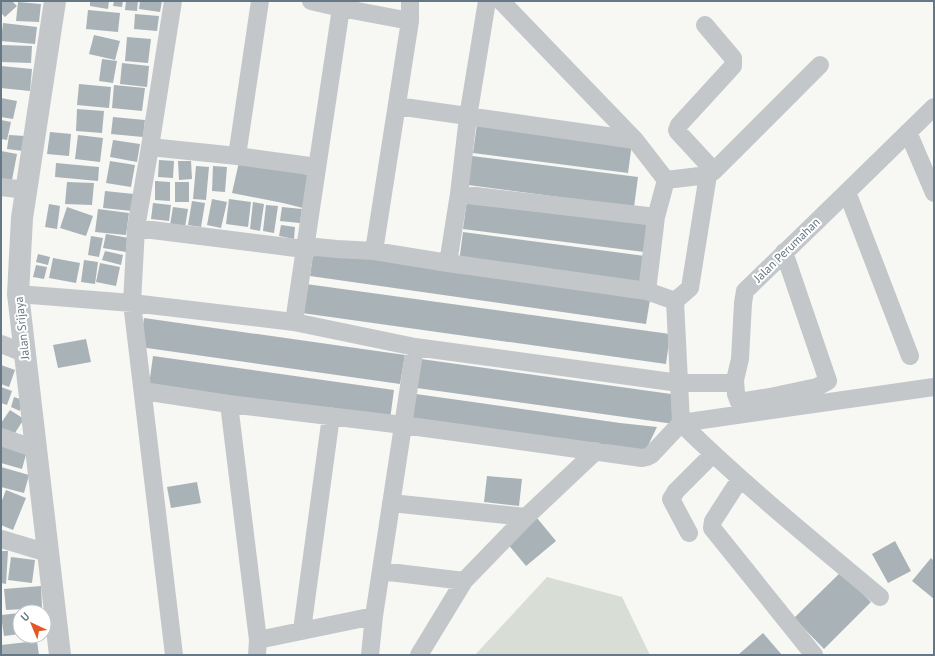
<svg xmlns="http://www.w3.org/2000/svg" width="935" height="656" viewBox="0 0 935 656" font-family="'PT Sans',sans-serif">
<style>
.green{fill:#d8ded5}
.building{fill:#a9b2b7}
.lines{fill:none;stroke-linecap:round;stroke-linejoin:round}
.minor{stroke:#c3c7ca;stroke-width:18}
.tertiary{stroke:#c3c7ca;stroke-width:22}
.labels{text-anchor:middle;stroke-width:4;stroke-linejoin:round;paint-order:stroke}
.street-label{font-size:12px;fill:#667785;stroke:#fff}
</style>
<rect width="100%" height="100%" fill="#f7f7f4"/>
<path class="green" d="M547,577L622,597L650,655H475Z"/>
<path class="building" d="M1,1H12L17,6L5,17L1,13Z
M90,1H109L108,9L90,6Z
M114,1H123L122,7L113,6Z
M126,1H138L137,11L125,10Z
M140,1H162L160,12L139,9Z
M18,2L41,4L39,22L16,21Z
M88,10L120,13L118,32L86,29Z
M135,14L159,16L157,31L134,29Z
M3,23L37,27L35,44L1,41Z
M94,35L120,41L115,60L89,54Z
M127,37L151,39L148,63L125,61Z
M1,45L32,46L31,63L1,62Z
M102,59L117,61L113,83L99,81Z
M122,63L149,66L147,87L120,84Z
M1,66L32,69L30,91L1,88Z
M79,84L111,87L109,108L77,105Z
M114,85L145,88L142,111L112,108Z
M1,98L17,101L13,119L1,117Z
M77,109L104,111L102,133L76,131Z
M113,117L145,120L143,137L111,134Z
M1,120L11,122L7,140L1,139Z
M477,124L632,143L628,173L473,153Z
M50,132L71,134L69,156L47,154Z
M9,135L25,136L23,151L7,149Z
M78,135L103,138L100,162L75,159Z
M113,140L140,144L137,162L110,157Z
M1,151L17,154L12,180L1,179Z
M472,156L638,177L634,207L468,185Z
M159,160L174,161L173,178L158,177Z
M110,161L135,165L131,187L106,183Z
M178,161H191L192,179L179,180Z
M239,162L309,175L303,208L283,203L232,193Z
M56,163L99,167L98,181L55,177Z
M196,166L209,167L206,200L193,199Z
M213,166L227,167L225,192L212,191Z
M155,181L170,182V201L155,200Z
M67,182L94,183L92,205L65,204Z
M175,182H189V202H175Z
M105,191L134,194L132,211L103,208Z
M212,199L227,202L221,228L207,225Z
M229,199L251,202L248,227L226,224Z
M467,200L647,223L644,252L463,229Z
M192,201L205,203L201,227L188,225Z
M253,202L264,204L260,231L250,229Z
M153,203L171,205L169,221L151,219Z
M49,204L60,206L57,229L45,227Z
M266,205L278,206L274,233L263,231Z
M67,207L93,216L86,236L60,228Z
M173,207L188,209L185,227L170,225Z
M282,207L302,209L300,223L280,221Z
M98,209L129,213L126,235L95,232Z
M281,225L295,227L294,239L279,236Z
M463,232L645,256L641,285L459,262Z
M106,234L129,238L126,252L103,248Z
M91,236L103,238L99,257L88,255Z
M314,247L651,294L646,324L310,276Z
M105,251L123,255L121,265L102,260Z
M38,254L50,257L48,265L36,262Z
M53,258L80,263L76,283L49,278Z
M84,260L98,262L95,284L81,282Z
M100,263L120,267L116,286L96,282Z
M36,265L47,267L44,279L33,277Z
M306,284L670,334L666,364L302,313Z
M144,318L405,355L400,384L140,347Z
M86,339L91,362L58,368L53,345Z
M153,356L394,390L390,419L149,385Z
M421,359L678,395L674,424L417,388Z
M1,365L15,370L9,387L1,384Z
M1,387L12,391L7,405L1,403Z
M416,394L620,423L657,427L643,456L412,423Z
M14,397L23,400L20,411L11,407Z
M10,410L24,419L13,436L1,429V423Z
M2,444L27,451L22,469L1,463V447Z
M1,467L29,475L24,493L1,487Z
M487,476L522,479L519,506L484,502Z
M197,482L201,503L171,508L167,487Z
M6,490L26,498L13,530L1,525V503Z
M537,518L556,541L526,566L507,543Z
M895,541L911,571L888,583L872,554Z
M1,551H8L6,584L1,583Z
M11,557L35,560L32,583L8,580Z
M931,558L934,561V599L912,581Z
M841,572L871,602L824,649L794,618Z
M41,586L42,608L6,610L4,589Z
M20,613V634L4,636L1,615Z
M763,633L782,655H738Z
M37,641L39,655H1V645Z"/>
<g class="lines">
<path class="minor" d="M173,1L150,147L136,228L132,303L174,655
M311,1L341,8L410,21
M501,1L635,140L666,180L656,217L647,291
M705,25L733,58V66L679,125L677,130L678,132L714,171
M397,106L635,140
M908,132L934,193
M150,147L237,156L317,167
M237,156L260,1
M666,180L708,175L714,171L820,65
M1,187L26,190
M847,192L910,356
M459,194L656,217
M136,228L304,249L316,247L337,249L374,251L448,263L647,291L675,301
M374,251L410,21V1
M448,263L459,194L468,117L487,1
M18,294L132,303L294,322L415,347L679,383H730L735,380L740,359L743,303L745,291L847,192L934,107
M675,301L681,423C744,485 812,540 880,597
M675,301L690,288L708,175
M294,322L341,8
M1,344L24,353
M735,380L736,394L739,402L770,397L817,387L828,381L784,252
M143,391L229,404L403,425L642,458L647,457L651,455L681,423L934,387
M229,404L258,640L257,655
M1,437L36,449
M740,479L713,521L712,528L814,655
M391,503L526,517
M689,533L672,501L671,499L673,496L676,491L713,454
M1,539L48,553
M381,571L464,581
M302,630L331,416
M258,640L374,616
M370,655L374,616L415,347
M419,655L464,581L526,517L596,451"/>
<path class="tertiary" d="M55,1L22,218L18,294L60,655"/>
</g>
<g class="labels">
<g class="street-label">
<text transform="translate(787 250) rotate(-44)" y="4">Jalan Perumahan</text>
<text transform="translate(22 328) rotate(-96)" y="4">Jalan Srijaya</text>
</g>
</g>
<rect width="935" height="656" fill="none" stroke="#667785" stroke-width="4"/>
<g transform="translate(32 624) rotate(316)"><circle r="19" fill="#ffffff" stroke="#c2c9ce"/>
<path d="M0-3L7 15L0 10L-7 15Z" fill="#e25829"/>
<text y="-6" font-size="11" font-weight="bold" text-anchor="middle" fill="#667785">U</text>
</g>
</svg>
